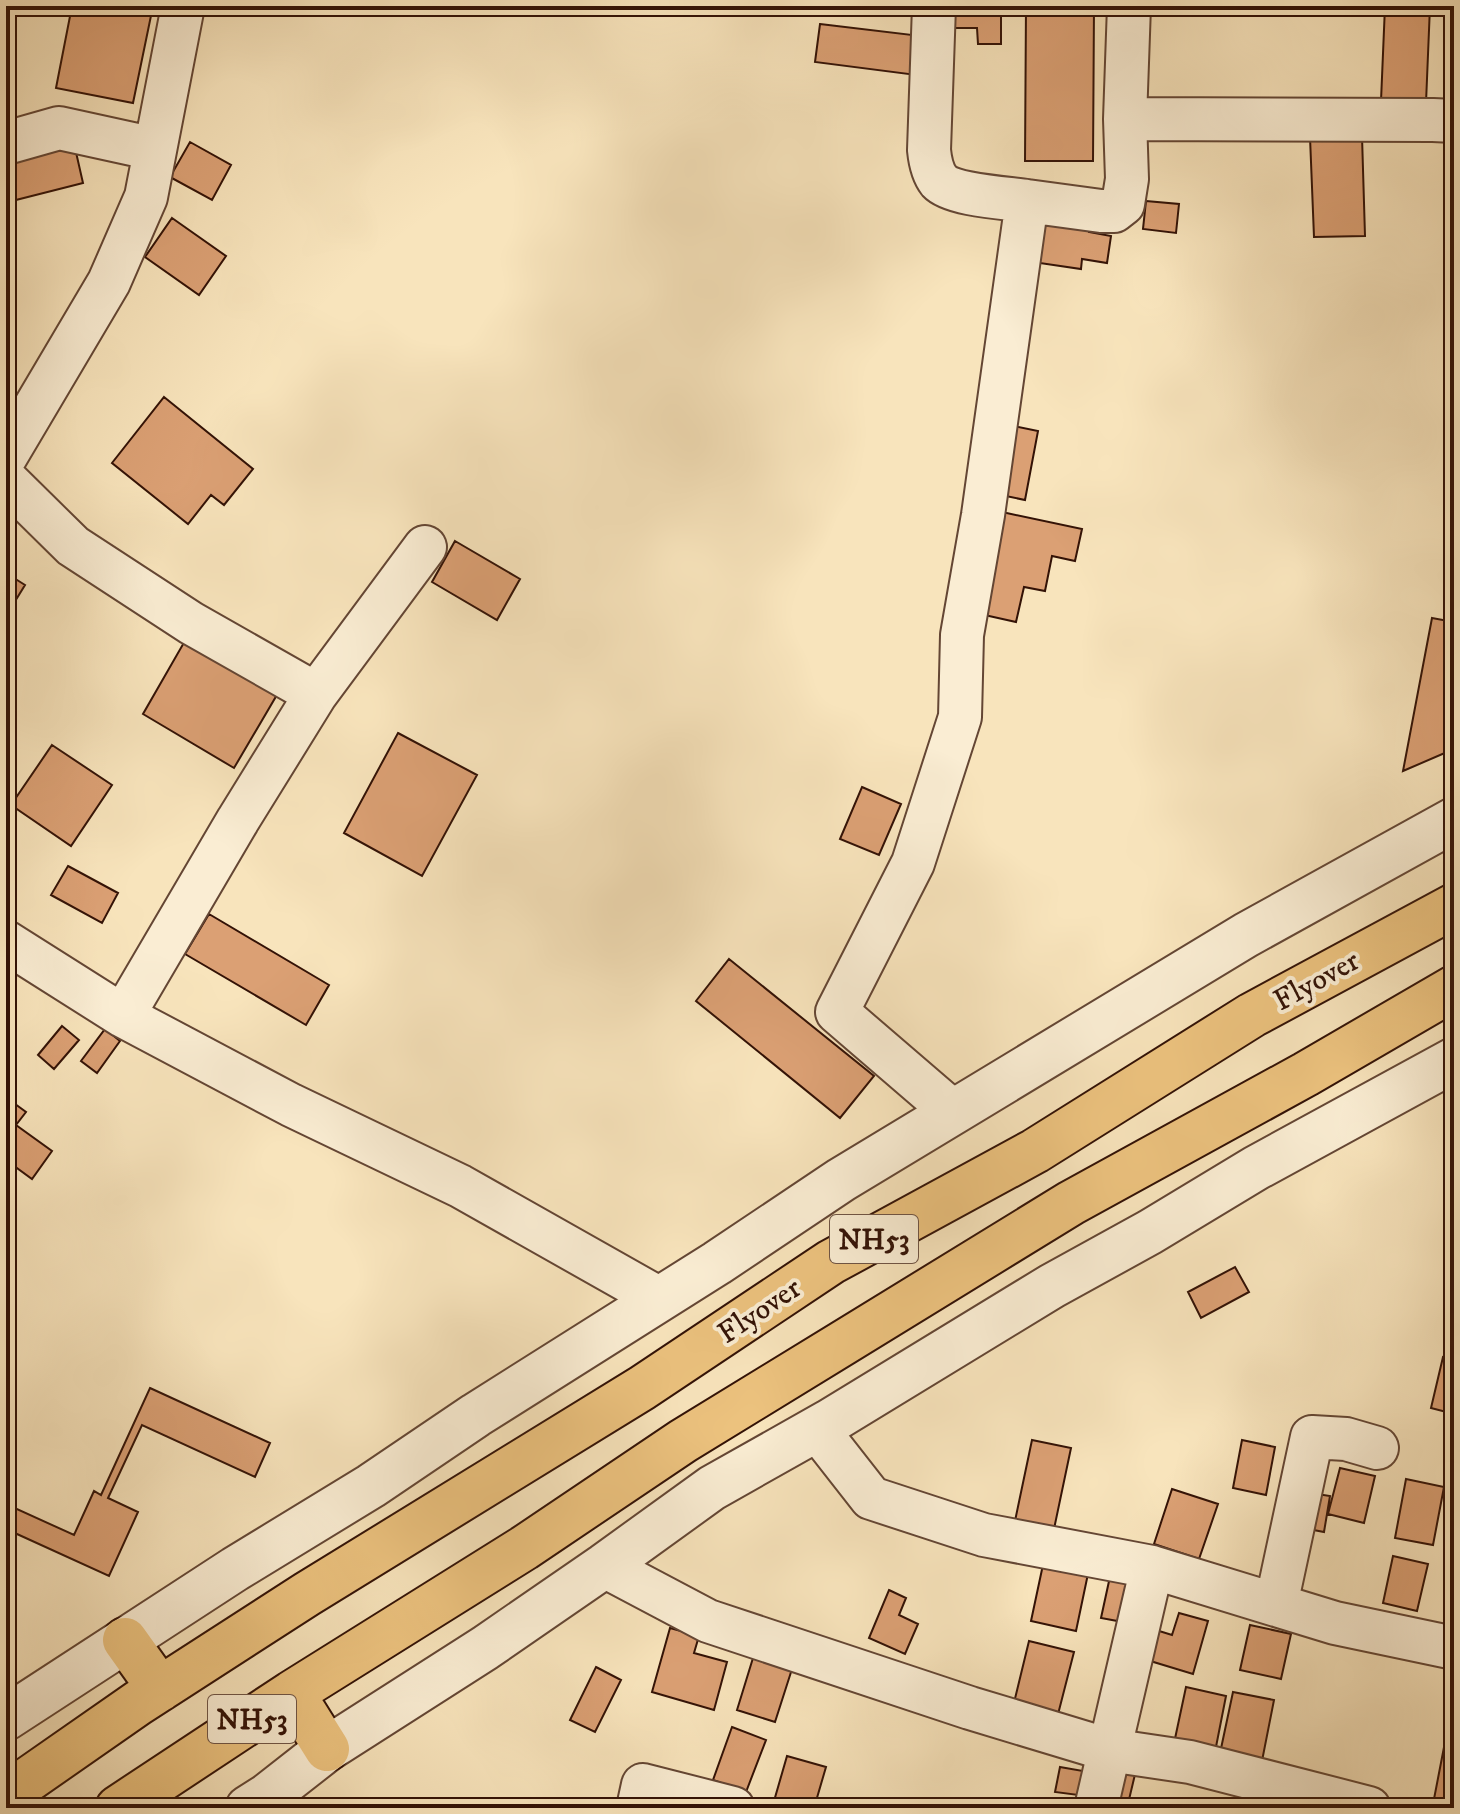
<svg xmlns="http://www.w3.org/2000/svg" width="1460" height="1814" viewBox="0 0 1460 1814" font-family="'IM FELL DW Pica',serif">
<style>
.building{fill:#dba074;stroke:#331206;stroke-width:2}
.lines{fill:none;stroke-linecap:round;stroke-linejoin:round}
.minor-casing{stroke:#644634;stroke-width:46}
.tertiary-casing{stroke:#644634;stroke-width:48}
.trunk-casing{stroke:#331206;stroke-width:48}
.minor{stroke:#faedd3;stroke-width:42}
.tertiary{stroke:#faedd3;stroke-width:44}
.trunk{stroke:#ecc27e;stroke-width:44}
.labels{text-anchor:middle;stroke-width:8;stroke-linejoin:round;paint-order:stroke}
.shield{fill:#faedd3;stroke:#6f5444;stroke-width:2}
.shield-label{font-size:28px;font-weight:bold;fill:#331206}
.street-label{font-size:30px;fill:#331206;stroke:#faedd3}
</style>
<rect width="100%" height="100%" fill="#f8e4bc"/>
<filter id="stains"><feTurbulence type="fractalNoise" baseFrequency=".0025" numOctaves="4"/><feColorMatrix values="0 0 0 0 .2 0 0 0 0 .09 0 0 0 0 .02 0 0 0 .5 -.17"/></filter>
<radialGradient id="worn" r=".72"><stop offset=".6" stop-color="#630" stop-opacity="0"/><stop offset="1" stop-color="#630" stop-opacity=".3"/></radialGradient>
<path class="building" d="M72,6H153L133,103L56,88Z
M1026,6H1094L1093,161H1025Z
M1385,6H1430L1426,103L1381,101Z
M941,14H1001V44H978L977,28H941Z
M820,24L921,36L916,75L815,62Z
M1362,136L1365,236L1314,237L1310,137Z
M73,139L83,183L8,202L6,195V155Z
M190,142L231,165L212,200L170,177Z
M1146,201L1179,204L1176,233L1143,229Z
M1033,216L1090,225L1089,232L1111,236L1107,263L1082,259L1081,269L1026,261Z
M172,218L226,256L199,295L145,257Z
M164,397L253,469L224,505L211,495L188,524L112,463Z
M1013,426L1038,431L1025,500L1001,495Z
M1002,512L1082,529L1075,561L1052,556L1045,591L1024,587L1016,622L980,614Z
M455,541L520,579L497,620L432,582Z
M6,573L25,585L6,616Z
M1432,618L1454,622V749L1403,771Z
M186,639L278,693L234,768L143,714Z
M398,733L477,775L422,876L344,833Z
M52,745L112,785L71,846L11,805Z
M862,787L901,804L879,855L840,839Z
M68,866L118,893L102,923L51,895Z
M209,914L329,985L306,1025L185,954Z
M729,959L874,1076L840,1118L696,1001Z
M62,1026L79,1040L54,1069L38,1055Z
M105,1029L120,1041L97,1073L81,1061Z
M11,1101L26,1112L16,1125L52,1151L32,1179L6,1160V1108Z
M1235,1267L1249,1292L1201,1318L1188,1292Z
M1443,1357L1454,1360V1414L1431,1408Z
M150,1388L270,1443L255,1477L142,1425L108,1498L138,1512L109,1576L6,1529V1504L74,1535L94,1491L101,1495Z
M1032,1440L1071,1448L1054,1529L1015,1521Z
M1242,1440L1275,1447L1266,1495L1233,1488Z
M1340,1468L1375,1476L1364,1523L1328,1514Z
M1406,1479L1444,1487L1433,1545L1395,1538Z
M1172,1489L1218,1504L1199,1559L1154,1544Z
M1305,1492L1330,1496L1324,1532L1298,1527Z
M1393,1556L1428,1564L1417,1611L1383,1603Z
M1044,1560L1089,1569L1076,1631L1031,1621Z
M1111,1572L1133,1576L1123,1622L1101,1618Z
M889,1590L906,1598L899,1615L918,1624L905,1654L869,1638Z
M1179,1613L1208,1621L1193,1674L1147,1660L1156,1630L1172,1635Z
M1250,1625L1291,1634L1281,1679L1240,1670Z
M670,1628L699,1636L694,1653L727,1662L714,1710L652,1692Z
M1029,1641L1074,1652L1056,1722L1012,1711Z
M753,1658L792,1669L775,1722L737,1710Z
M596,1667L621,1680L595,1732L570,1720Z
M1186,1687L1226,1696L1214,1757L1173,1748Z
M1233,1692L1274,1700L1261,1766L1219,1758Z
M732,1727L766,1740L746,1792L713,1780Z
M1445,1742L1454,1744V1803L1434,1799Z
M787,1756L826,1767L814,1808H772Z
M1117,1761L1137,1766L1127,1808H1105Z
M1060,1767L1083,1771L1078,1795L1055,1792Z
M1254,1792L1298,1808H1251Z"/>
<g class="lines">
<defs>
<path id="minor" d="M934,6L929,150C930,160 932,172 939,181C952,195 1006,198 1027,201
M1125,119L1129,6
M6,143L59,128L155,149
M6,456L109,282L146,197L183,6
M6,480L73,546L191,623L316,694
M6,942L123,1016L291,1105L460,1186L660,1299
M123,1016L238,820L316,694L425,547
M952,1111L837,1012L913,863L960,717L962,635L983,515L1027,201L1101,211H1114L1123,204L1127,179L1125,119L1433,120L1454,121
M817,1429L871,1498L984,1535L1152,1567L1335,1623L1454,1648
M604,1566L708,1621L970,1708L1109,1750L1190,1762L1369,1808
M1276,1605L1312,1437L1346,1439L1377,1448
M638,1808L643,1785L733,1808
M1096,1808L1152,1567"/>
<path id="tertiary" d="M6,1718L235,1569L371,1486L476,1415L717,1263L841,1180L1246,935L1454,820
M248,1808L267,1796L327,1749L485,1648L604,1566L712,1488L829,1422L1052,1286L1150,1232L1256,1168L1454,1060"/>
<path id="trunk" d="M125,1640L160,1689
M292,1693L327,1749
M6,1795L138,1703L307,1594L642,1388L831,1262L1035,1151L1252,1015L1454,906
M118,1808L292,1693L524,1548L683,1441L843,1343L1071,1203L1306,1074L1454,988"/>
</defs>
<use href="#minor" class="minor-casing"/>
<use href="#tertiary" class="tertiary-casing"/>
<use href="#trunk" class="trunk-casing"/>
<use href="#minor" class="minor"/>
<use href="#tertiary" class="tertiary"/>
<use href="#trunk" class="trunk"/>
</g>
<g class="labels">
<g class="shield">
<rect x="830" y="1215" width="88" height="48" rx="6"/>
<rect x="208" y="1695" width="88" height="48" rx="6"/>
</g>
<g class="shield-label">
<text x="874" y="1249">NH53</text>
<text x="252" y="1729">NH53</text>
</g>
<g class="street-label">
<text transform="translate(1316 980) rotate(-29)" y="10">Flyover</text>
<text transform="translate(759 1310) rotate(-34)" y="10">Flyover</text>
</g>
</g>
<rect width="1460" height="1814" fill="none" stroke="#f8e4bc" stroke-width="32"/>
<rect x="8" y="8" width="1444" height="1798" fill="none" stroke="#331206" stroke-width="4"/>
<rect x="16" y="16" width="1428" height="1782" fill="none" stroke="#331206" stroke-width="2"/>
<rect width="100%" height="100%" filter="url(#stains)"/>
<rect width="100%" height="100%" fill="url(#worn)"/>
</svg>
